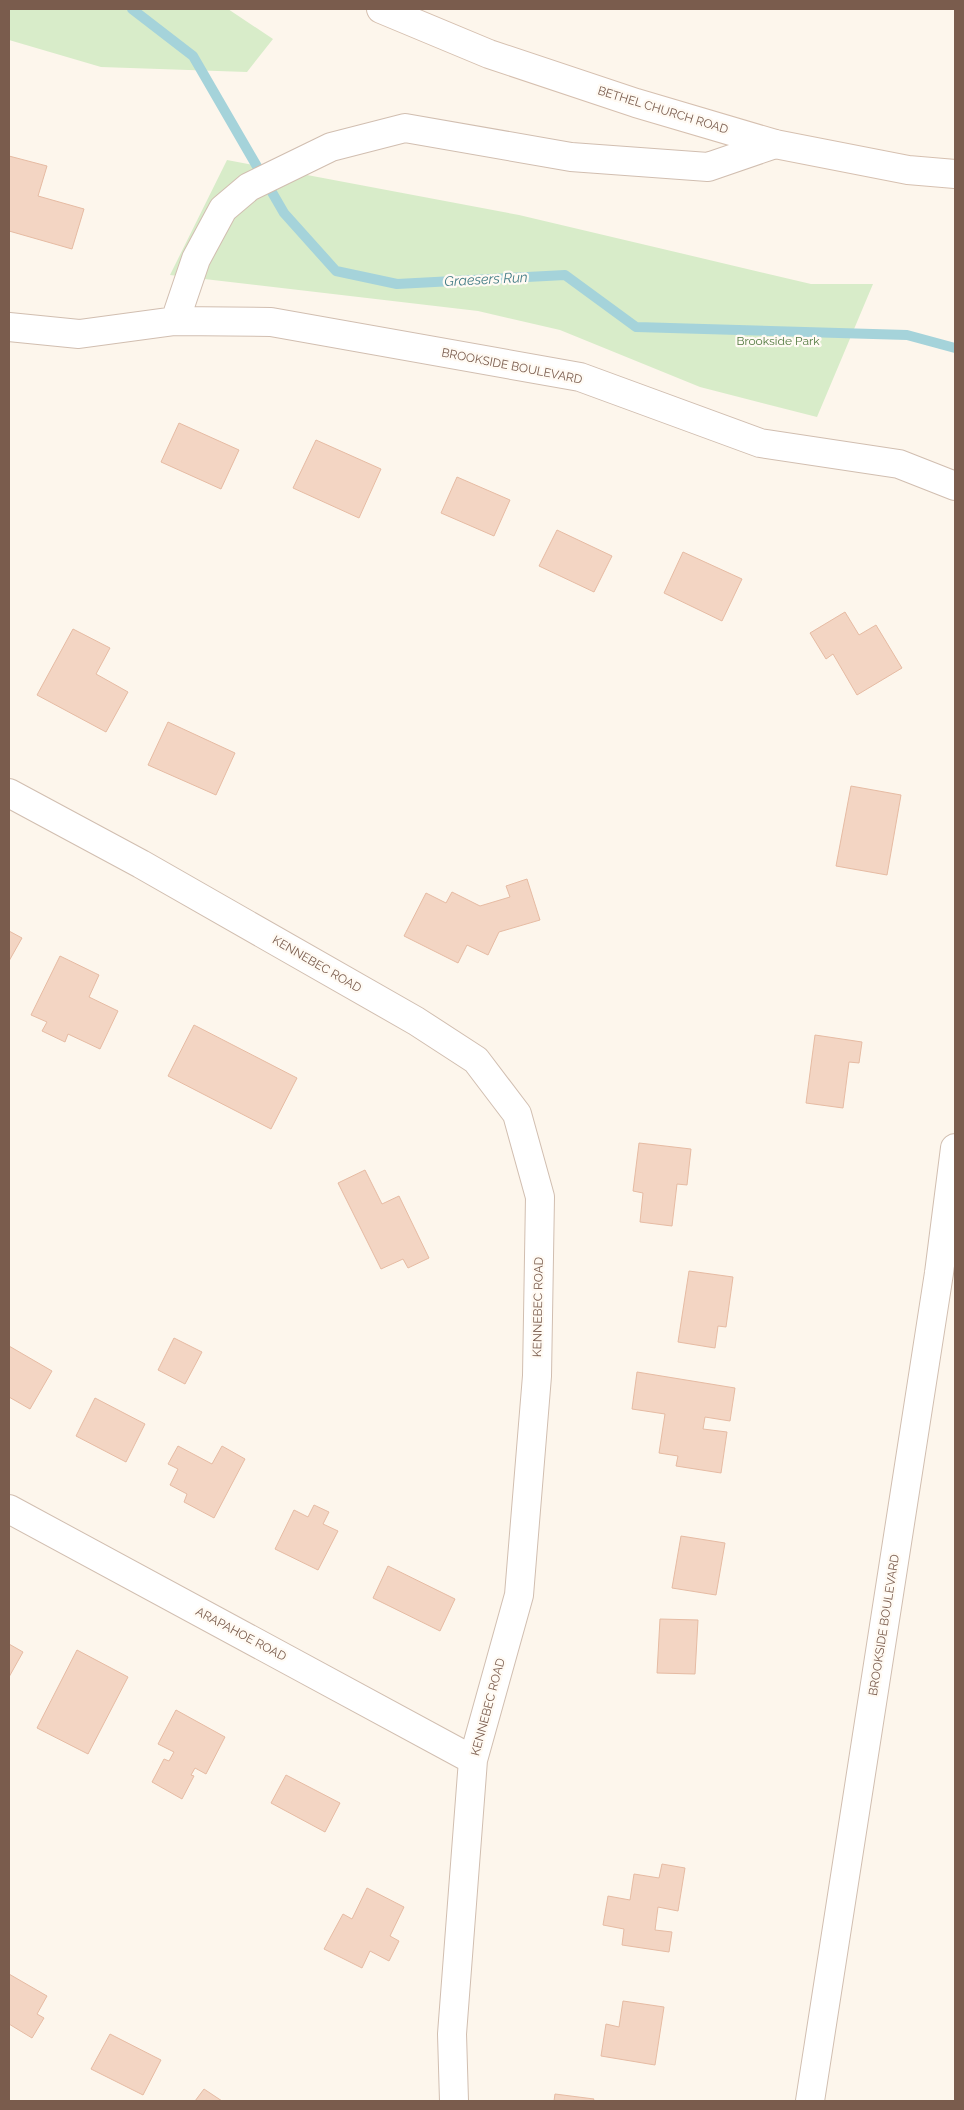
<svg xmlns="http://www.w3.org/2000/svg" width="964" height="2110" viewBox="0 0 964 2110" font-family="Raleway,sans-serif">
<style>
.green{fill:#d8ecc9}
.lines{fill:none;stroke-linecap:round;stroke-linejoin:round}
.stream{stroke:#a5d3da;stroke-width:10}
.building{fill:#f3d5c3;stroke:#e6bba3}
.street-casing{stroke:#d1beb0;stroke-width:30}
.secondary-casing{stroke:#d6c0b0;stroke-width:30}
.street{stroke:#fff;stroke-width:28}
.secondary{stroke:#fff;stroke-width:28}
.labels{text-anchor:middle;stroke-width:4.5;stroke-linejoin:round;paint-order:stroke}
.street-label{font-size:12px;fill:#7a5c4d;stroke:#fffaf3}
.park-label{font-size:12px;fill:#537a41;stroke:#fffaf3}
.water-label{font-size:14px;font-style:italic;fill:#437c86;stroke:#fffaf3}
</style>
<rect width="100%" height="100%" fill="#fdf6ec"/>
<path class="green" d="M9,9H228L273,39L247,72L101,67L9,40Z
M227,160L519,215L811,284H873L817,417L700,387L560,330L478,311L170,275Z"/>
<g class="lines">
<path class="stream" d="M132,9L193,56L284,213L336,271L397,284L565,275L636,327L907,335L955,348"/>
</g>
<path class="building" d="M9,156L47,166L38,196L84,209L72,249L9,231Z
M179,423L239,450L221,489L161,462Z
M316,440L381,469L359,518L293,488Z
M457,477L510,500L494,536L441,513Z
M557,530L612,556L594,592L539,566Z
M683,552L742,579L722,621L664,593Z
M845,612L859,635L876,625L902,668L857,695L833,654L826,659L810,633Z
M73,629L110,648L96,674L128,692L106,732L37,695Z
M168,722L235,753L216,795L148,765Z
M851,786L901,795L887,875L836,866Z
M527,879L540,920L499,932L488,955L467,945L458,963L404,936L426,893L446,903L452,892L480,906L510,897L506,886Z
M9,931L22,938L9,961Z
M60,956L99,975L89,997L118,1011L100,1049L68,1034L65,1042L42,1031L47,1022L31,1015Z
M194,1025L297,1078L271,1129L168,1076Z
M815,1035L862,1042L859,1063L849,1062L843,1108L806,1103Z
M639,1143L691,1149L687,1185L677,1184L672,1226L640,1222L643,1193L633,1191Z
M365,1170L382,1204L399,1196L429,1258L408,1268L403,1259L381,1269L338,1183Z
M689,1271L733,1277L726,1327L718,1326L715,1348L678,1342Z
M174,1338L202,1352L185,1384L158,1370Z
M9,1346L52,1371L30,1409L9,1397Z
M637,1372L735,1388L730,1421L705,1417L703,1429L727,1432L721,1473L676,1466L678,1456L659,1453L665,1414L632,1409Z
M95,1398L145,1424L126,1462L76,1436Z
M178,1446L212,1464L222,1446L245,1459L214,1518L184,1502L187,1494L170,1485L178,1469L168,1464Z
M314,1505L329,1512L323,1524L338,1531L318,1570L275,1549L294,1510L308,1517Z
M681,1536L725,1543L716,1595L672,1588Z
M388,1566L455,1599L440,1631L373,1598Z
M660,1619L698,1620L695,1674L657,1673Z
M9,1644L23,1652L9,1677Z
M77,1650L128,1677L88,1754L37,1728Z
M176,1710L225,1737L206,1774L195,1768L191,1775L194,1776L182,1799L152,1782L164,1759L169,1761L174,1752L158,1744Z
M286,1775L340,1803L325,1832L271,1803Z
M662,1864L685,1868L678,1911L658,1907L655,1930L672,1932L669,1952L622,1945L624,1929L603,1925L608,1896L630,1900L634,1874L659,1878Z
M367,1888L404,1907L390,1936L399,1941L389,1961L370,1951L362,1968L324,1949L343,1914L352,1919Z
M9,1974L47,1996L37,2014L44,2018L32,2038L9,2024Z
M623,2001L664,2007L655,2065L601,2056L606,2024L619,2027Z
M110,2034L161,2060L143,2095L91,2069Z
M204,2089L222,2101H195Z
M555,2094L594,2099L593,2101H554Z"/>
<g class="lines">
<defs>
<path id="street" d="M175,321L196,259L223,209L249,187L331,147L405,128L571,157L708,167L775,144
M9,327L79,334L175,321L271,322L580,377L760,443L899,464L955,486
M9,793L141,864L416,1021L476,1060L517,1114L540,1197L537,1376L519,1595L473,1760L452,2034L454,2101
M9,1509L473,1760
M810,2101L939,1273L955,1148"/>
<path id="secondary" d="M381,9L489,54L636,103L775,144L908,170L955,174"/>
</defs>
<use href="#street" class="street-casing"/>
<use href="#secondary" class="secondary-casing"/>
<use href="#street" class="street"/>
<use href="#secondary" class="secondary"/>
</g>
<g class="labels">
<g class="street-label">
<text transform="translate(663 110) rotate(17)" y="4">BETHEL CHURCH ROAD</text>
<text transform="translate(512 366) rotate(11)" y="4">BROOKSIDE BOULEVARD</text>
<text transform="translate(317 964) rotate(30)" y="4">KENNEBEC ROAD</text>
<text transform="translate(538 1307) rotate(-89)" y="4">KENNEBEC ROAD</text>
<text transform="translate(884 1625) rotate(-81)" y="4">BROOKSIDE BOULEVARD</text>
<text transform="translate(241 1634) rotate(28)" y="4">ARAPAHOE ROAD</text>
<text transform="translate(488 1707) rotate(-75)" y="4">KENNEBEC ROAD</text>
</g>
<g class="park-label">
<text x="778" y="345">Brookside Park</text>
</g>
<g class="water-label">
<text transform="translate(486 279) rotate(-3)" y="5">Graesers Run</text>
</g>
</g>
<rect width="964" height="2110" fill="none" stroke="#7a5c4d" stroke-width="20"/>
</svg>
